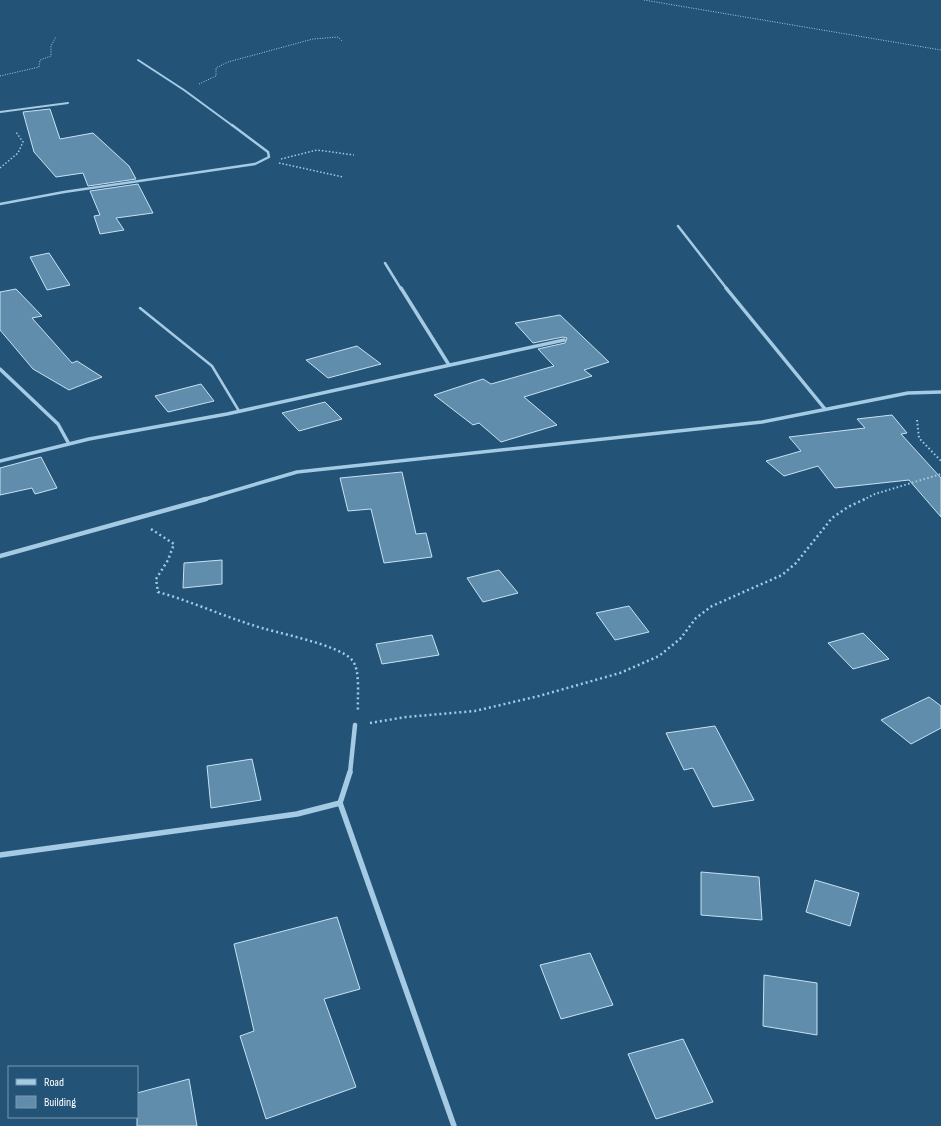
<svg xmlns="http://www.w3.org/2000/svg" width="941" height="1126" viewBox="0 0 941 1126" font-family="'Sofia Sans Condensed',sans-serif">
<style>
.building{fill:#608dac;stroke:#c7e1f3}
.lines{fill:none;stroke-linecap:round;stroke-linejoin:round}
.path-far3{stroke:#a5cae4;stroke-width:1;stroke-dasharray:1 1.5;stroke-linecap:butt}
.path-far2{stroke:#a5cae4;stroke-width:1.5;stroke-dasharray:1.5 2;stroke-linecap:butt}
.path-far1{stroke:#a5cae4;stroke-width:2;stroke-dasharray:1.5 2.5;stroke-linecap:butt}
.path{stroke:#a5cae4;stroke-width:2.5;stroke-dasharray:2 3;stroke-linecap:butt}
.service{stroke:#a5cae4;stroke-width:2.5}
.minor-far4{stroke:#a5cae4;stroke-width:2}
.minor-far3{stroke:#a5cae4;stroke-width:2.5}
.minor-far2{stroke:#a5cae4;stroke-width:3.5}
.minor-far1{stroke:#a5cae4;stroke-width:4.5}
.minor{stroke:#a5cae4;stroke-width:5.5}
</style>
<rect width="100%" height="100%" fill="#235478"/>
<path class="building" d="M50,109L60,139L93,133L129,166L136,179L88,186L83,173L56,177L34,152L23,112Z
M138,184L153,213L116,218L124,230L100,234L94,216L100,215L90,191Z
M49,253L70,285L47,290L30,257Z
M16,289L42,316L32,318L72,363L77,361L102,377L69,390L33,369L0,330V292Z
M560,315L609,362L584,370L592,376L524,397L557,425L501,442L479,423L473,425L434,395L483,379L491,384L554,366L538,349L565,343L567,338L563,337L533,343L515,323Z
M357,346L381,364L328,378L306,360Z
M201,384L214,401L168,412L155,396Z
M325,402L342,419L299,431L282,413Z
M892,415L907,433L901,434L941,478V517L909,480L835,488L818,466L784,476L766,461L801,451L789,437L865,428L857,419Z
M41,457L57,488L35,494L32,488L0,495V468Z
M402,472L416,534L426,533L432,557L384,563L371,509L348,511L340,478Z
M222,560V584L183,588L184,563Z
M499,570L518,593L483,602L467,578Z
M629,606L649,632L615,640L596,613Z
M863,633L889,659L853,669L828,643Z
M432,635L439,655L382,664L376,644Z
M929,697L941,706V728L911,744L881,720Z
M715,726L754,800L713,807L693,768L684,770L666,733Z
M252,759L261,800L211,808L207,766Z
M701,872L759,877L762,920L701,915Z
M815,880L859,893L850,926L806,912Z
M337,917L360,989L324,999L356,1087L266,1119L240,1036L254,1031L234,944Z
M590,953L613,1005L561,1019L540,965Z
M764,975L817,983V1035L763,1026Z
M683,1039L713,1102L656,1119L628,1054Z
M189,1079L197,1126H137V1093Z"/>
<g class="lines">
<path class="path-far3" d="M644,0L941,50
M0,76L39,67L40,60L51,56V46L56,37
M199,84L216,76V68L228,62L313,39L338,37L342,41"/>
<path class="path-far2" d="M281,159L317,150L354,155
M279,163L343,177
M0,168L18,153L23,142L16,132"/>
<path class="path-far1" d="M917,420L919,438L941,461
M863,500L875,494L941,474"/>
<path class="path" d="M151,529L174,544L168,560L156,579L158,592C190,601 221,615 252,625C275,633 338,644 352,660C361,670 357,698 358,711
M370,723L406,717L475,711L539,696L620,673L659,656L680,639L696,618L712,606L782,575L796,563L832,518L848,507L865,499"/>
<path class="service" d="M140,308L212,366L239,411"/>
<path class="minor-far4" d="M138,60L184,90L233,126
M0,112L68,103"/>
<path class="minor-far3" d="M0,204L64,192L255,164L269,157L268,152L232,125
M678,226L727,289
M385,263L401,289"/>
<path class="minor-far2" d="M401,288L449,365
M726,288L825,409
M0,369L58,424L69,444
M0,461L89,439L227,414L564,340
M202,500L297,472L762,422L908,393L941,392"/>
<path class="minor-far1" d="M0,556L206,499
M350,773L355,725"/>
<path class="minor" d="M340,803L454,1126
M0,855L297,814L340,803L350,772"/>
</g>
<rect x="8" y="1066" width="130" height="52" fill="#235478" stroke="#7b98ae"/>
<rect x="16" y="1079" width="20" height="6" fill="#a5cae4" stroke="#7b98ae"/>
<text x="44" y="1086" font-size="12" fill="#ffffff">Road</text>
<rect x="16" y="1096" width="20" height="12" fill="#608dac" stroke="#7b98ae"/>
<text x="44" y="1106" font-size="12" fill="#ffffff">Building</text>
</svg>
